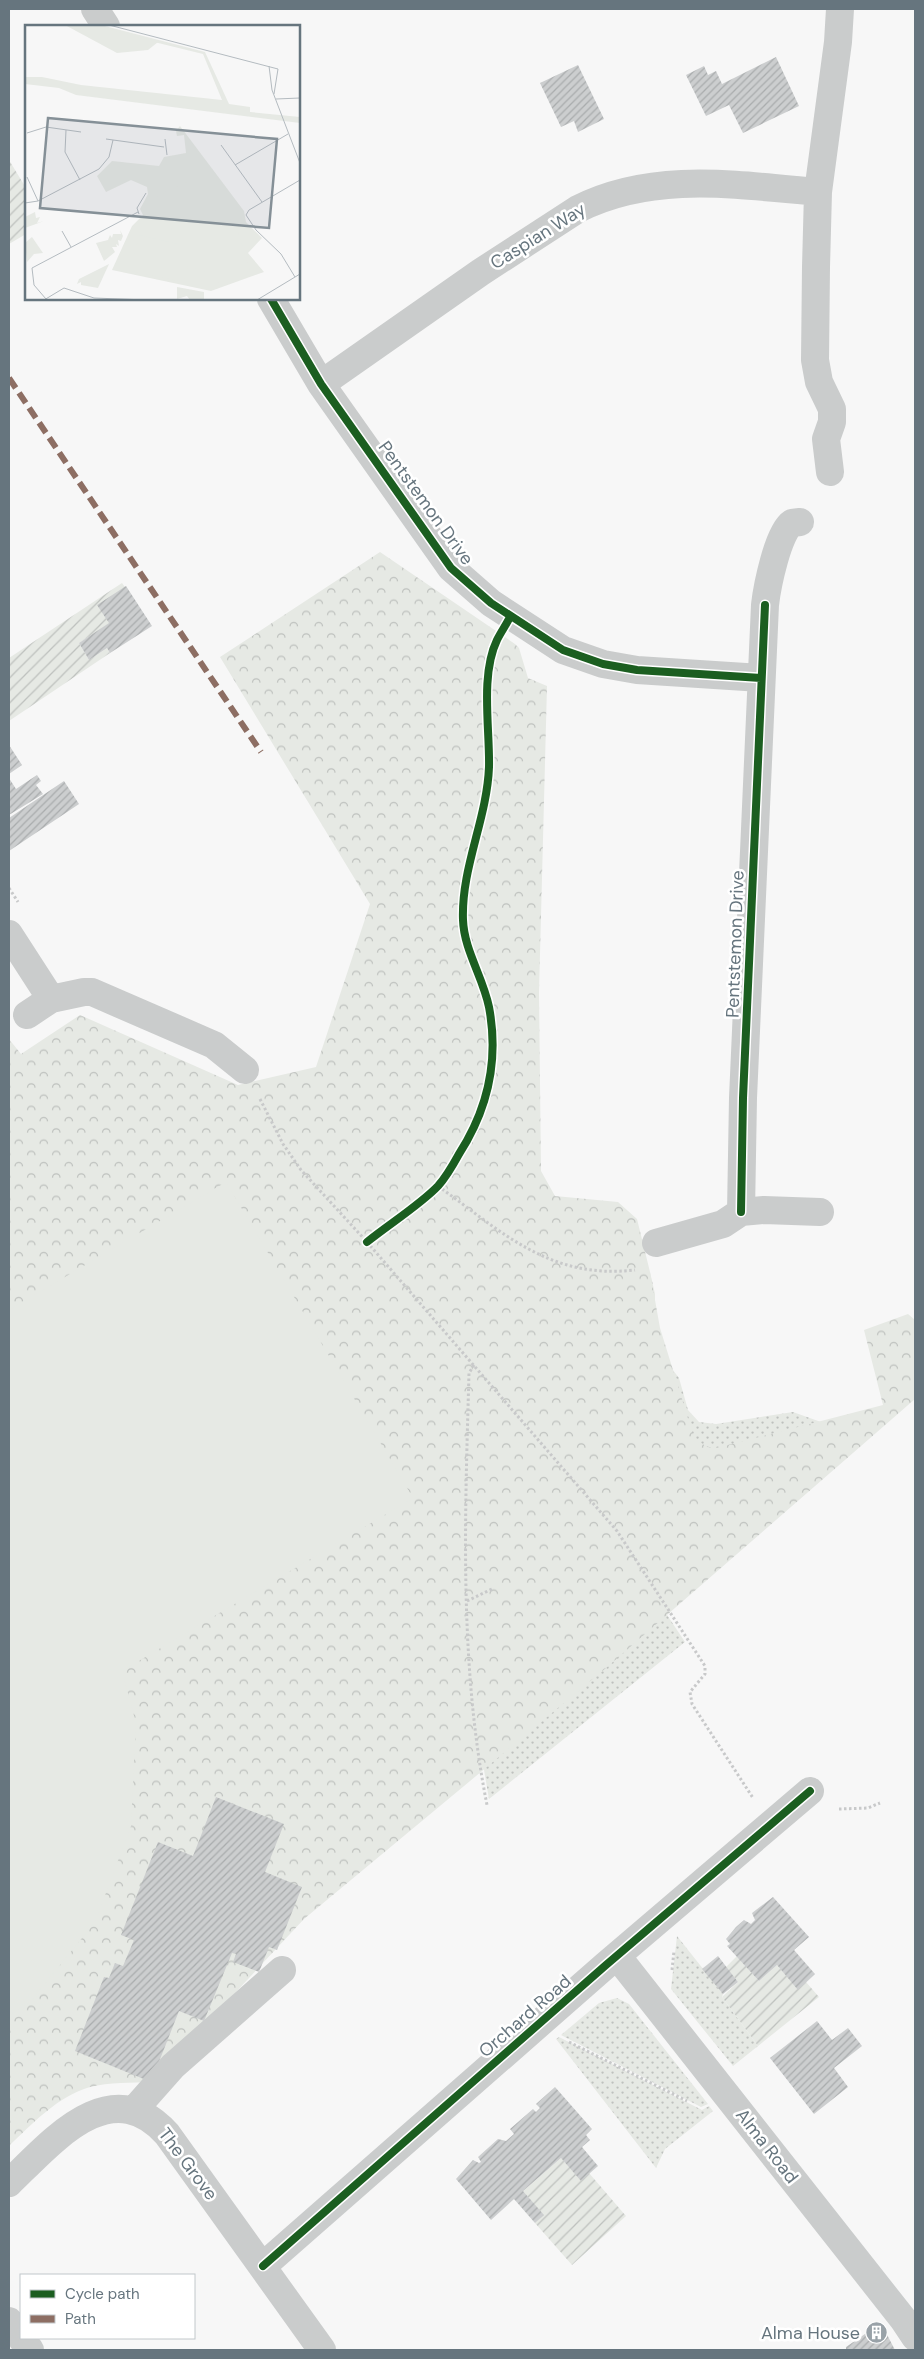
<svg xmlns="http://www.w3.org/2000/svg" width="924" height="2359" viewBox="0 0 924 2359" font-family="'DM Sans',sans-serif">
<style>
.grass{fill:url(#grass-dots)}
.park{fill:url(#park-crowns)}
.garden{fill:url(#garden-furrows)}
.pitch{fill:#e6e9e4}
.building{fill:url(#building-hatch)}
.lines{fill:none;stroke-linecap:round;stroke-linejoin:round}
.path{stroke:#c8c9ca;stroke-width:3;stroke-dasharray:2.5 2.5;stroke-linecap:butt}
.minor{stroke:#cacccc;stroke-width:28}
.quiet{stroke:#8d6e63;stroke-width:6;stroke-dasharray:12 6;stroke-linecap:butt}
.cycleway-casing{stroke:#fff;stroke-width:11}
.cycleway{stroke:#1b5e20;stroke-width:8}
.labels{text-anchor:middle;stroke-width:5;stroke-linejoin:round;paint-order:stroke}
.street-label{font-size:18px;fill:#66757e;stroke:#fff}
.poi-label{font-size:18px;fill:#66757e;stroke:#fff;text-anchor:end}
.inset-road{fill:none;stroke:#b4bbc0;stroke-width:1}
.view{fill:#859097;fill-opacity:0.15;stroke:#859097;stroke-width:2.5}
.inset-edge{fill:none;stroke:#66757e;stroke-width:2.5}
</style>
<defs>
<pattern id="grass-dots" width="8" height="8" patternUnits="userSpaceOnUse" patternTransform="scale(1.25)"><rect width="8" height="8" fill="#e6e9e4"/><path d="M2 2h.1M6 6h.1" fill="none" stroke="#bec1be" stroke-width="1.8" stroke-linecap="round"/></pattern>
<pattern id="park-crowns" width="20" height="18" patternUnits="userSpaceOnUse" patternTransform="scale(1.25)"><rect width="20" height="18" fill="#e6e9e4"/><path d="M2 6a3 3 0 1 1 6 0M12 15a3 3 0 1 1 6 0" fill="none" stroke="#bec1be"/></pattern>
<pattern id="garden-furrows" width="10" height="10" patternUnits="userSpaceOnUse" patternTransform="scale(1.25)"><rect width="10" height="10" fill="#e6e9e4"/><path d="M-1 1l2-2M0 10L10 0M9 11l2-2" fill="none" stroke="#bec1be"/></pattern>
<pattern id="building-hatch" width="6" height="6" patternUnits="userSpaceOnUse" patternTransform="scale(1.25)"><rect width="6" height="6" fill="#cccecf"/><path d="M-1 1l2-2M0 6l6-6M5 7l2-2" fill="none" stroke="#a9acad"/></pattern>
</defs>
<rect width="100%" height="100%" fill="#f7f7f7"/>
<path class="grass" d="M650,1272L655,1294V1309L666,1361L679,1378L688,1410L699,1422L716,1424L793,1412L821,1422L699,1457L631,1276Z
M616,1538L685,1642L489,1799L478,1735Z
M677,1936L723,1994L722,1997L758,2046L733,2066L671,1989Z
M617,1998L629,2004L708,2104L701,2107L561,2035L599,2003Z
M559,2037L702,2110L709,2106L713,2111L665,2149L656,2168L556,2039Z"/>
<path class="park" d="M380,552L515,644L519,648L528,678L547,686L539,993L541,1171L555,1196L618,1202L637,1219L650,1272L660,1328L694,1438L707,1447L716,1448L883,1405L864,1330L908,1314L915,1320V1399L606,1668L304,1919L152,2082C132,2083 109,2082 90,2087C58,2096 32,2124 9,2146V1039L21,1054L80,1015L238,1085L316,1067L370,904L220,657Z"/>
<path class="garden" d="M9,160L26,188V234L9,244Z
M122,583L138,605L79,643L89,660L107,648L110,653L9,721V658Z
M737,1956L759,1981L777,1965L798,1989L806,1982L819,1997L758,2046L722,1997L738,1982L726,1967Z
M561,2158L581,2180L589,2173L626,2216L572,2265L535,2223L543,2215L523,2191Z"/>
<path class="pitch" d="M226,1182L413,1498L122,1671L136,1723L131,1826L95,1922L30,2002L9,2016V1310Z"/>
<path class="building" d="M776,57L799,106L743,133L729,105L706,116L686,75L704,66L708,75L716,71L722,84Z
M578,65L604,119L578,132L574,121L561,127L540,83Z
M126,586L152,626L110,653L107,648L89,660L79,643L109,623L97,605Z
M9,745L22,765L9,774Z
M37,775L41,781L36,785L43,794L9,815V778L16,789Z
M64,781L79,804L9,851V818Z
M216,1797L284,1824L265,1872L302,1887L277,1950L269,1947L259,1972L233,1962L236,1954L232,1953L204,2021L179,2011L151,2082L75,2051L104,1977L109,1978L115,1963L123,1966L134,1940L121,1935L158,1842L193,1856Z
M773,1897L809,1937L794,1950L815,1974L798,1990L777,1965L759,1981L727,1946L730,1944L726,1939L736,1927L744,1920L751,1924L755,1920L752,1913Z
M718,1956L738,1982L723,1994L702,1969Z
M817,2021L832,2040L848,2028L862,2046L834,2068L848,2087L814,2114L770,2058Z
M555,2087L592,2129L586,2135L590,2140L582,2147L598,2166L581,2181L561,2158L523,2191L544,2215L535,2223L514,2199L491,2220L456,2179L473,2160L479,2163L481,2162L478,2157L498,2139L506,2141L514,2134L510,2129L533,2109L536,2112L540,2108L536,2104Z
M881,2323L895,2350H846V2347Z"/>
<g class="lines">
<path class="path" d="M9,888L18,902
M260,1099L283,1144L301,1170L367,1242L617,1531L705,1666V1674L690,1692L692,1704L753,1798
M438,1186C502,1232 550,1280 635,1270
M474,1365L469,1373C465,1516 459,1664 487,1805
M467,1601L492,1589
M839,1809L868,1808L880,1803
M672,1970L674,1951
M569,2042L687,2101"/>
<path class="minor" d="M95,9L106,26
M271,299L321,384L451,568L491,603L563,650L603,664L637,670L761,678
M321,384L481,272L578,209C653,171 737,185 818,192
M830,472L826,439L832,422V409L819,382L815,360L816,267L818,192L838,42L840,9
M9,934L51,999
M27,1015L51,999L84,992H92L214,1045L245,1070
M741,1212L743,1098L765,605C767,587 778,532 792,523L800,522
M656,1243L723,1224L741,1212L764,1210L820,1212
M617,1956L903,2319L915,2337
M134,2110L173,2066L282,1970
M9,2183C52,2142 110,2071 167,2134L322,2350
M263,2266L606,1965L810,1791
M9,2321L30,2350"/>
<path class="quiet" d="M9,378L261,752"/>
<defs>
<path id="cycleway" d="M271,299L321,384L451,568L491,603L563,650L603,664L637,670L761,678
M741,1212L743,1098L765,605
M367,1242C388,1225 421,1204 438,1186C447,1176 453,1165 459,1154C488,1109 499,1060 489,1007C483,977 464,950 463,920C461,868 487,819 489,767C490,730 480,675 497,640C501,632 506,625 510,617
M263,2266L606,1965L810,1791"/>
</defs>
<use href="#cycleway" class="cycleway-casing"/>
<use href="#cycleway" class="cycleway"/>
</g>
<defs>
<symbol id="building-disc" viewBox="-11 -11 22 22"><circle r="9.5" fill="#99a2a8" stroke="#fff"/><path d="M-4-6H4V6H1V3H-1V6H-4ZM-2.5-4.3h1.7v1.8h-1.7ZM.8-4.3h1.7v1.8H.8ZM-2.5-1h1.7V.8h-1.7ZM.8-1h1.7V.8H.8Z" fill="#fff"/></symbol>
</defs>
<g fill-rule="evenodd">
<use href="#building-disc" x="864" y="2320" width="25" height="25"/>
</g>
<g class="labels">
<g class="street-label">
<text transform="translate(538 236) rotate(-32)" y="6">Caspian Way</text>
<text transform="translate(426 503) rotate(54)" y="6">Pentstemon Drive</text>
<text transform="translate(735 944) rotate(-88)" y="6">Pentstemon Drive</text>
<text transform="translate(525 2016) rotate(-41)" y="6">Orchard Road</text>
<text transform="translate(767 2146) rotate(52)" y="6">Alma Road</text>
<text transform="translate(188 2164) rotate(53)" y="6">The Grove</text>
</g>
<g class="poi-label">
<text x="860" y="2339">Alma House</text>
</g>
</g>
<g transform="translate(25 25)">
<rect width="275" height="275" fill="#f7f7f7"/>
<path d="M76,0L180,27L204,79L225,82V87L275,92V98L51,70L34,63L0,59V52H17L56,60L197,75L178,29L64,1Z" fill="#e6e9e4"/>
<path d="M40,0H63L133,17L123,25L92,28Z" fill="#e6e9e4"/>
<path d="M155,101L219,186L221,197L237,213L223,228L239,247L186,266L87,245L107,201L118,190L115,184L123,169L122,162L106,155L81,167L72,151L87,136L134,141L139,132L161,128L159,110L152,111L151,106Z" fill="#e6e9e4"/>
<path d="M0,186V192L10,187L11,193L15,192L12,198L19,196L0,203ZM95,205L98,211L96,216L93,215L94,221L91,219L92,222H87L90,227L79,236L71,218L83,215L85,210L87,213L88,209H96ZM7,212L18,228L9,229L2,237L0,218ZM84,239L73,263L56,260V257L52,259L54,254ZM152,262L179,267V275H165L162,271L152,274Z" fill="#e6e9e4"/>
<path d="M164,156L178,185L194,186L210,197L225,246L187,260L182,248L163,240L159,257L106,246L114,210L153,219L132,171Z" fill="#e6e9e4"/>
<path class="inset-road" d="M84,0L253,44L249,69M244,41L247,65L275,138M251,74L275,73M41,105L40,127L55,155M2,108L21,102L56,107M81,114L139,122M140,114L142,130M196,120L237,177M210,140L263,109M2,152L13,176M0,178L13,176L74,144L84,132L88,115M114,189L112,183L121,168M37,206L46,222M270,252L256,229L231,205L221,190L224,185L275,155M21,274L9,260L7,243L113,187M19,275L39,263L69,273L121,275M232,275L275,249"/>
<path class="view" d="M23,93L252,114L244,203L15,183Z"/>
<rect width="275" height="275" class="inset-edge"/>
</g>
<rect width="924" height="2359" fill="none" stroke="#66757e" stroke-width="20"/>
<rect x="20" y="2274" width="175" height="65" fill="#ffffff" stroke="#c2c8cb"/>
<rect x="30" y="2290" width="25" height="8" fill="#1b5e20" stroke="#c2c8cb"/>
<text x="65" y="2299" font-size="15" fill="#66757e">Cycle path</text>
<rect x="30" y="2315" width="25" height="8" fill="#8d6e63" stroke="#c2c8cb"/>
<text x="65" y="2324" font-size="15" fill="#66757e">Path</text>
</svg>
